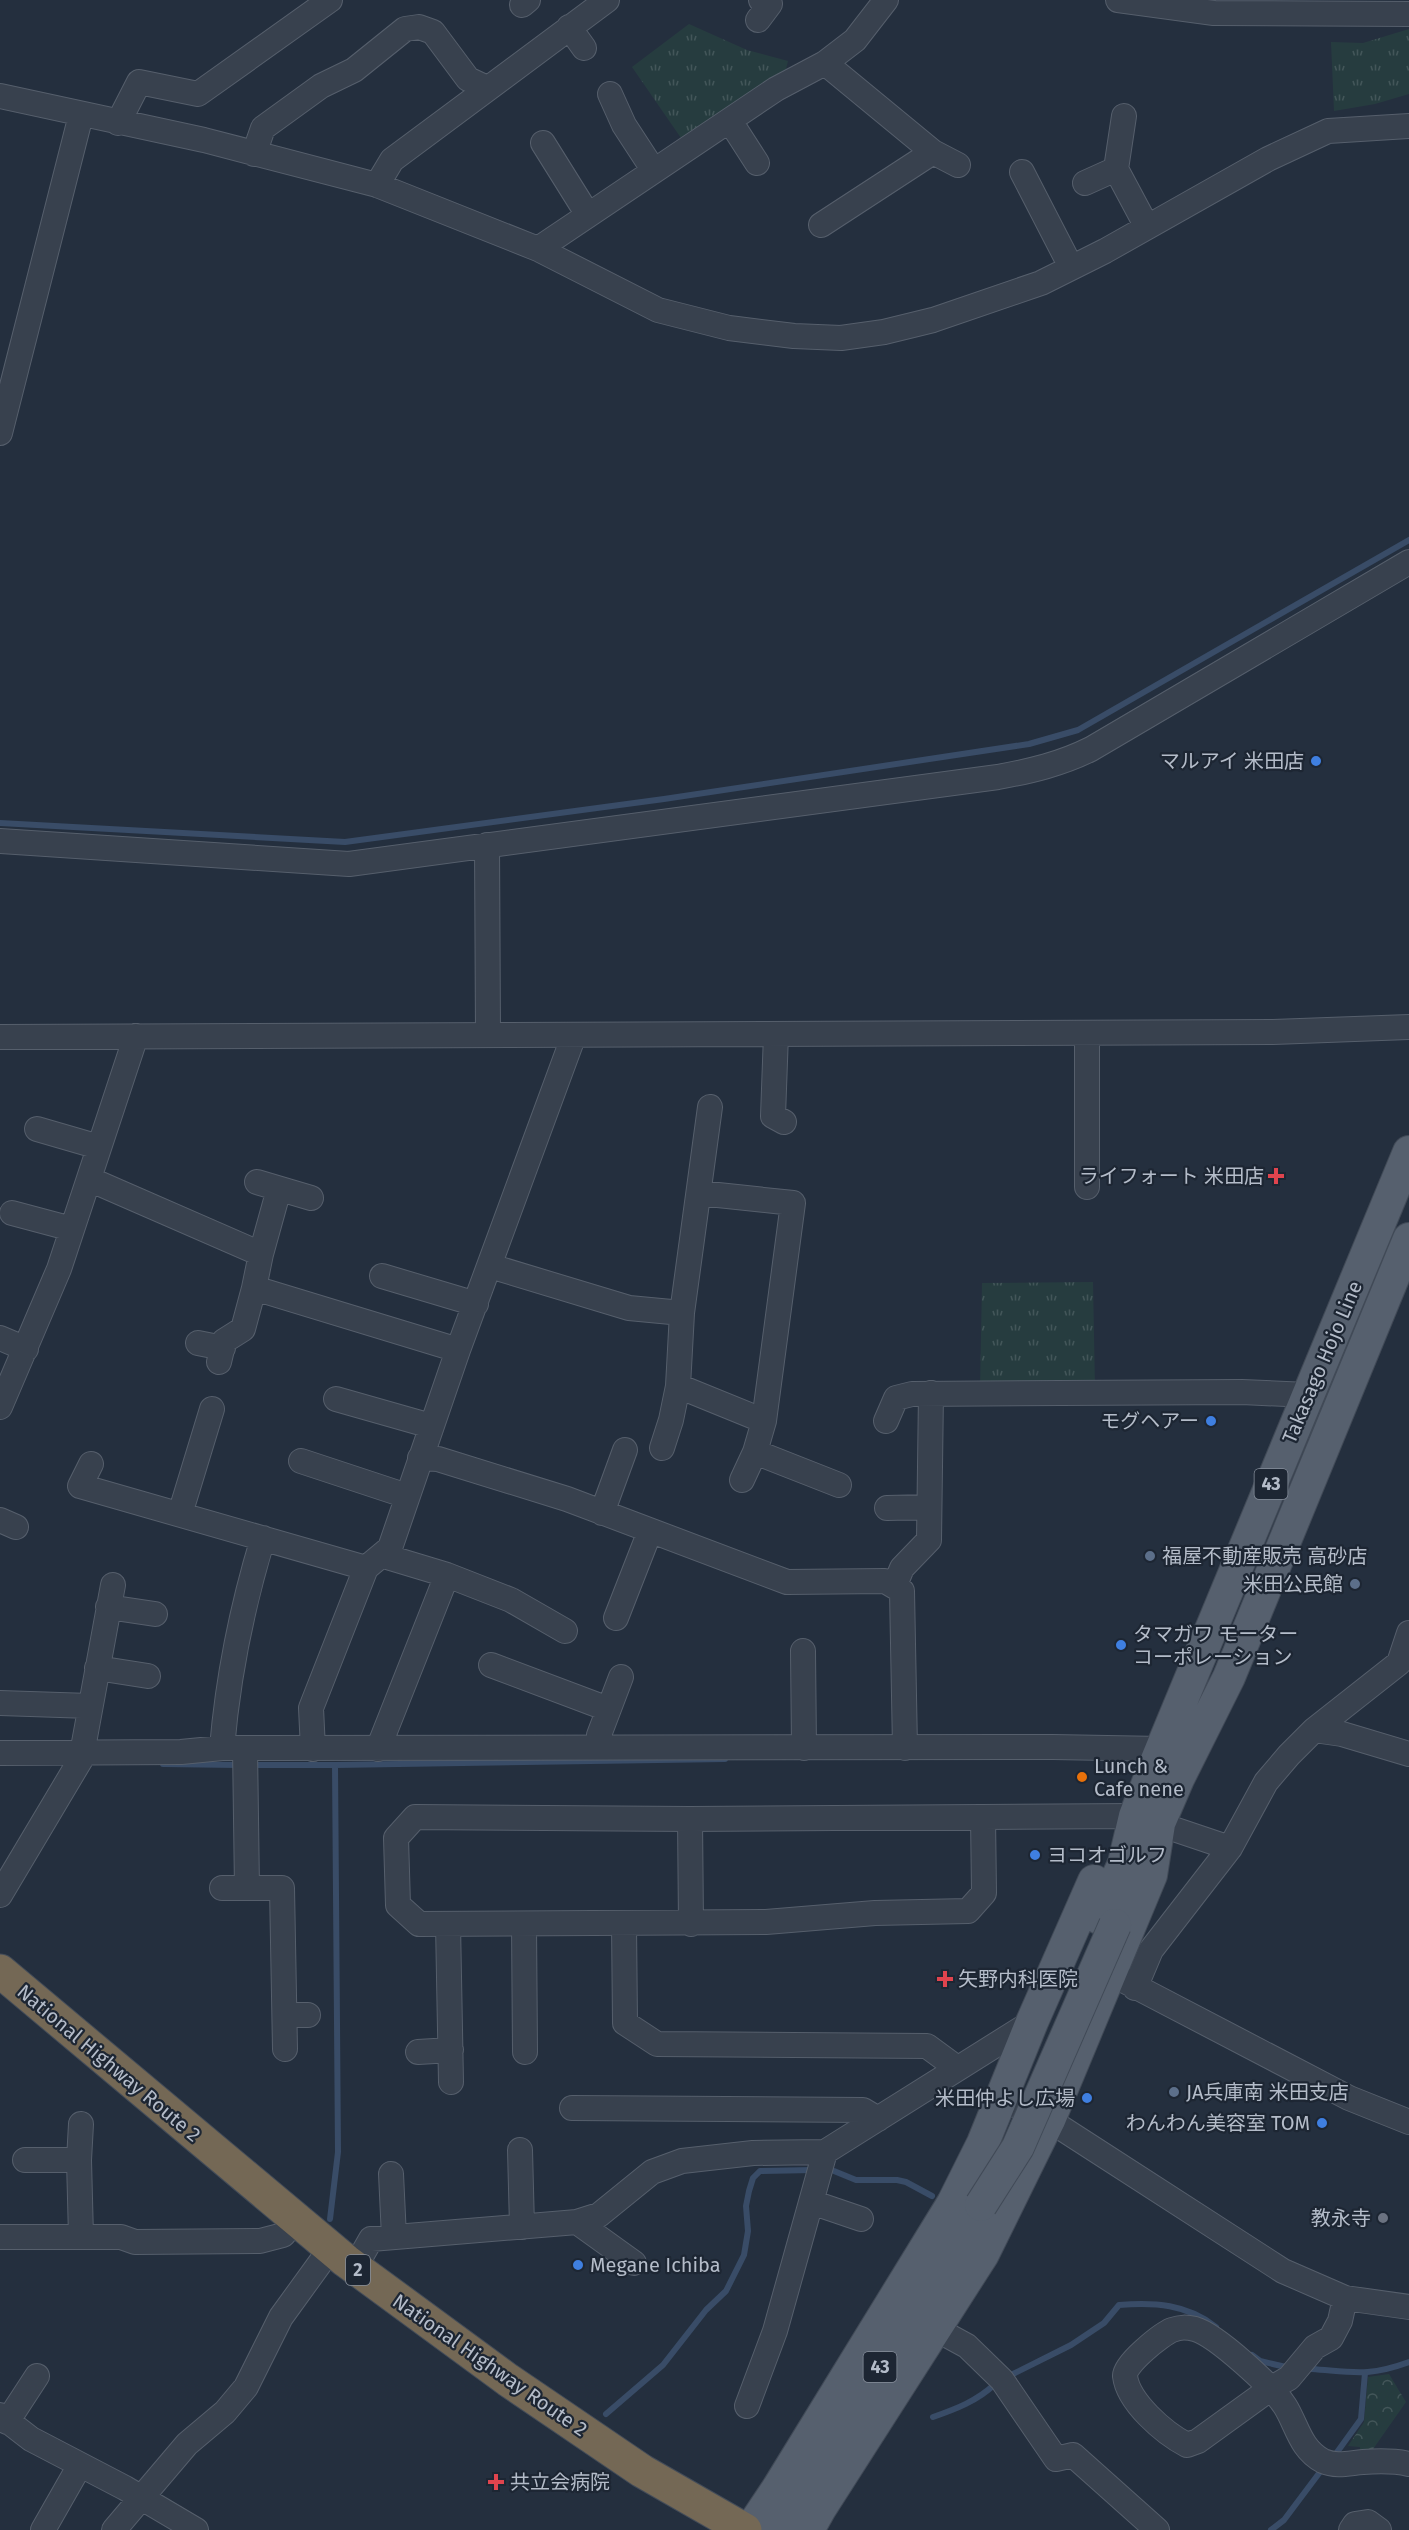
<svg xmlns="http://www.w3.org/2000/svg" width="1409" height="2530" viewBox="0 0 1409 2530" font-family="'Fira Sans','Noto Sans JP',sans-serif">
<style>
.grass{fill:url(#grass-tufts)}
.park{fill:url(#park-crowns)}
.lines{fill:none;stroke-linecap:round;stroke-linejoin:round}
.stream{stroke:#394c67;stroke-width:6}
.minor-casing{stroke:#565f6c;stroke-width:26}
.major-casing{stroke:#414a57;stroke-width:34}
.highway-casing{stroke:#434c59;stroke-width:35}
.minor{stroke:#38414e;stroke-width:24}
.major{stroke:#56606e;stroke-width:32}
.highway{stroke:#746855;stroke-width:33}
.major-bridge-casing{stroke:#414a57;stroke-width:34;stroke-linecap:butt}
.major-bridge{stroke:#56606e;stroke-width:32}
.shop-dot{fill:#3f7fe0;stroke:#1d2633;stroke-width:2}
.health-dot{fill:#e0444e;stroke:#1d2633;stroke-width:2}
.service-dot{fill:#5c6f8a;stroke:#1d2633;stroke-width:2}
.food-dot{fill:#e8710a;stroke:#1d2633;stroke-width:2}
.worship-dot{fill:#6b7280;stroke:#1d2633;stroke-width:2}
.labels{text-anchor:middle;stroke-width:4.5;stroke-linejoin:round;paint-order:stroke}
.shield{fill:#1d2633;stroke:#878f9c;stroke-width:1.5}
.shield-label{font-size:18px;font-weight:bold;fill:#b4bcc9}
.poi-label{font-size:20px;fill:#b4bcc9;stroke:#1d2633;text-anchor:start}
.street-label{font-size:20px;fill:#b4bcc9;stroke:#1d2633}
</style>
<defs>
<pattern id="grass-tufts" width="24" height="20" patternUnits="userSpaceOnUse" patternTransform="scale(1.5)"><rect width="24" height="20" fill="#263c3f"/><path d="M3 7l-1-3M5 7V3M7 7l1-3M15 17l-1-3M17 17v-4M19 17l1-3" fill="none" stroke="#435659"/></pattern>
<pattern id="park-crowns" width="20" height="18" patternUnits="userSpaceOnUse" patternTransform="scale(1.5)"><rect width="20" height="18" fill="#263c3f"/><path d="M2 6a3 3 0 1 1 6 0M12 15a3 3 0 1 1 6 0" fill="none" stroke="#435659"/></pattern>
</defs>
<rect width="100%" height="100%" fill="#242f3e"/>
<path class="grass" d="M689,24L747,50L788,61L786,69L681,138L632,67Z
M1409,29V94L1375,104L1334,111L1331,42L1363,43Z
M1093,1282L1095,1389L980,1390L982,1283Z"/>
<path class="park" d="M1389,2374L1406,2402L1371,2452L1360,2453V2447L1348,2446L1364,2422L1368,2377Z"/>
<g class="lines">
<path class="stream" d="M0,823L345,842L664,799L1029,744L1078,730L1409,540
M163,1764L239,1765
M250,1765H335
M834,2171L856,2180H897L906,2182L932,2196
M330,2219L338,2152L335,1765L725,1759
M1252,2355L1260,2361L1286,2367
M1312,2369C1353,2372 1368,2377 1409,2362
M1013,2374L1071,2345L1104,2323L1119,2305C1154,2302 1187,2304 1216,2327
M606,2414L663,2365L706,2310L726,2291L744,2255L748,2231L746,2206L749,2191L753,2178L760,2171L813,2170
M933,2417C956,2409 977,2401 995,2384
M1335,2455L1361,2419L1365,2373
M1271,2530L1284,2520L1320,2472"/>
<defs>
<path id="minor" d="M1118,0L1214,13L1409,14
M522,5L528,0
M758,20L770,4L761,0
M569,27L584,48
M825,63L933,152L958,165
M610,94L624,125L654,171
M0,96L204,140L377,185L538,249L658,310L729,328L794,336L841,338L884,332L933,320L1041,283L1105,251L1268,159L1328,131L1409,126
M1124,116L1116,169L1147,227
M730,121L757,163
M118,123L139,82L198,94L330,0
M543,143L588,215
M254,154L263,128L321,86L354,70L405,29L419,27L433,32L468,79L487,88
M1022,172L1071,267
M1085,183L1116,169
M377,185L392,160L607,0
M821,225L933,152
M538,249L776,89L825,63L855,40L886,0
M0,433L81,115
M0,841L349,864L998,777C1031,771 1061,764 1091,749L1409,562
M487,845L488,1033
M1087,1033V1187
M776,1034L773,1116L784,1122
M0,1037L1273,1032L1409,1027
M37,1129L99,1147
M89,1179L261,1254L254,1288L458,1350
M257,1182L311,1198
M699,1193L793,1203L764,1421L755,1452L742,1480
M12,1213L72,1229
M261,1254L279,1189
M490,1266L629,1308L682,1313
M382,1276L476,1304
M0,1338L26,1349
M198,1343L223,1348
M219,1362L224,1341L243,1329L254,1288
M678,1386L764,1421
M336,1399L431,1426
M0,1407L59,1269L136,1036
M886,1421L896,1398L912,1394L1242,1392L1308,1395
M662,1448L671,1420L678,1386L682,1313L710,1107
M755,1452L839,1485
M420,1458L438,1459L567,1499L787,1582L885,1581L902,1591L905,1748
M301,1461L407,1496
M91,1464L80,1486L366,1568
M887,1508L929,1507
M602,1513L625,1450
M180,1514L212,1409
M0,1520L16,1527
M384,1556L447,1575L511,1600L565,1631
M895,1585L902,1568L929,1540L931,1393
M108,1607L155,1614
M616,1618L650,1531
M803,1651L804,1748
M491,1665L608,1709
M97,1668L148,1676
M0,1703L90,1706
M1314,1730L1342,1734L1409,1754
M598,1747L599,1735L621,1677
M222,1748C228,1676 242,1607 263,1538
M245,1748L247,1888H282L285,2049
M313,1749L311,1708L366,1568L390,1548L458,1350L574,1035
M378,1749L447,1575
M0,1753L181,1752L222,1748L1053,1747L1162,1749
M983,1817L984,1893L968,1911L875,1913L766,1922L419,1924L398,1905L396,1838L415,1817L690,1819L1135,1816L1230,1848
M690,1819L691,1924
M222,1888H247
M0,1895L81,1759L113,1585
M448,1924L451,2082
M524,1924L525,2052
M624,1924L625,2023L657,2044L927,2046L957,2068
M1123,1980L1349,2098L1409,2122
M1135,1988L1151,1950L1230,1848L1266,1782L1289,1755L1314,1730L1399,1663L1409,1633
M285,2015H308
M418,2052L451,2050
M1002,2099L1049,2120L1283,2271L1345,2298L1409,2307
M572,2108L863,2110L878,2119
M81,2124L79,2160L81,2237
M520,2150L522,2227
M25,2160H79
M391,2174L394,2237
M811,2202L861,2219
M577,2222L634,2263
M0,2237H121L135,2242L260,2241L283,2235L296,2220
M355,2267L371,2239L577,2222L599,2215L652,2172L682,2161L753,2153L825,2152L1032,2022
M1345,2298L1340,2321L1331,2338L1315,2347L1289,2378L1270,2389L1198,2441L1187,2445C1164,2433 1128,2402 1125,2376C1123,2365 1162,2334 1172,2330C1181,2327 1186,2327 1195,2329C1216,2335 1272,2386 1285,2406C1297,2425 1300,2449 1323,2461C1337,2467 1349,2463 1363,2462C1377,2461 1396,2461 1409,2464
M934,2328L967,2346L1002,2380L1056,2459L1073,2455L1157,2530
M747,2406L775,2331L825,2152
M0,2415L31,2439L125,2488L196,2530
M7,2422L37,2376
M43,2530L80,2465
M114,2530L187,2444L225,2412L246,2387L281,2317L331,2248
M1351,2530L1355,2524L1368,2522L1379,2530"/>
<path id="major" d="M1151,1842L1178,1779L1229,1677L1409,1239
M1099,1918L1124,1863L1135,1816L1154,1767L1409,1152
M750,2530L778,2488L953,2203L983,2143L1032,2022L1094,1881
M779,2530L981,2205
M808,2530L821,2507L983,2254L1049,2120L1151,1875L1159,1824"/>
<path id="highway" d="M0,1971L346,2261L508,2380L642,2471L745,2530"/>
</defs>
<use href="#minor" class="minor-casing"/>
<use href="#major" class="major-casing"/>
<use href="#highway" class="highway-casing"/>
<use href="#minor" class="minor"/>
<use href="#major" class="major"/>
<use href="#highway" class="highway"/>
<defs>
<path id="major-bridge" d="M981,2205L1018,2147L1115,1925"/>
</defs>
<use href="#major-bridge" class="major-bridge-casing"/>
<use href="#major-bridge" class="major-bridge"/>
</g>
<g class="shop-dot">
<circle cx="1316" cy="761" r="6"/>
<circle cx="1211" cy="1421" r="6"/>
<circle cx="1121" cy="1645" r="6"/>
<circle cx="1035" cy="1855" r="6"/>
<circle cx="1087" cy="2098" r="6"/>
<circle cx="1322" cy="2123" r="6"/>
<circle cx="578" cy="2265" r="6"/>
</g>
<g class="health-dot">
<path d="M1273 1167h6v6h6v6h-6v6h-6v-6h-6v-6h6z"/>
<path d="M942 1970h6v6h6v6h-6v6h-6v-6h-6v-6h6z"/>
<path d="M493 2473h6v6h6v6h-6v6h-6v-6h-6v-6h6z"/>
</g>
<g class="service-dot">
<circle cx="1150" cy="1556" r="6"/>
<circle cx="1355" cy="1584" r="6"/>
<circle cx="1174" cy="2092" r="6"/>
</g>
<circle class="food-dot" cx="1082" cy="1777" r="6"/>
<circle class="worship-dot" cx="1383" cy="2218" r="6"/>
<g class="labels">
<g class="shield">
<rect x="1254.5" y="1469" width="33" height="30" rx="4.5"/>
<rect x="346" y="2255" width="24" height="30" rx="4.5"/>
<rect x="863.5" y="2352" width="33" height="30" rx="4.5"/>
</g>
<g class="shield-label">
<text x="1271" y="1490">43</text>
<text x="358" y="2276">2</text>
<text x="880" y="2373">43</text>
</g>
<g class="poi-label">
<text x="1304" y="768" text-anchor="end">マルアイ 米田店</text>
<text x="1264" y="1183" text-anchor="end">ライフォート 米田店</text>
<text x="1199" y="1428" text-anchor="end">モグヘアー</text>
<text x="1162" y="1563">福屋不動産販売 高砂店</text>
<text x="1343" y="1591" text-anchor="end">米田公民館</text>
<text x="1133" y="1641">タマガワ モーター<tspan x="1133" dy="23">コーポレーション</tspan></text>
<text x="1094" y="1773">Lunch &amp;<tspan x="1094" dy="23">Cafe nene</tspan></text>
<text x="1047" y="1862">ヨコオゴルフ</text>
<text x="958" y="1986">矢野内科医院</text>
<text x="1186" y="2099">JA兵庫南 米田支店</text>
<text x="1075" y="2105" text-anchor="end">米田仲よし広場</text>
<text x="1310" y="2130" text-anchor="end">わんわん美容室 TOM</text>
<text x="1371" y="2225" text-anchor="end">教永寺</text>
<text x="590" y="2272">Megane Ichiba</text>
<text x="510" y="2489">共立会病院</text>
</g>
<g class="street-label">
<text transform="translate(1322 1362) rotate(-67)" y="7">Takasago Hojo Line</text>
<text transform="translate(109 2063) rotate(40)" y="7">National Highway Route 2</text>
<text transform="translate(490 2365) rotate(35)" y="7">National Highway Route 2</text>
</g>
</g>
</svg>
